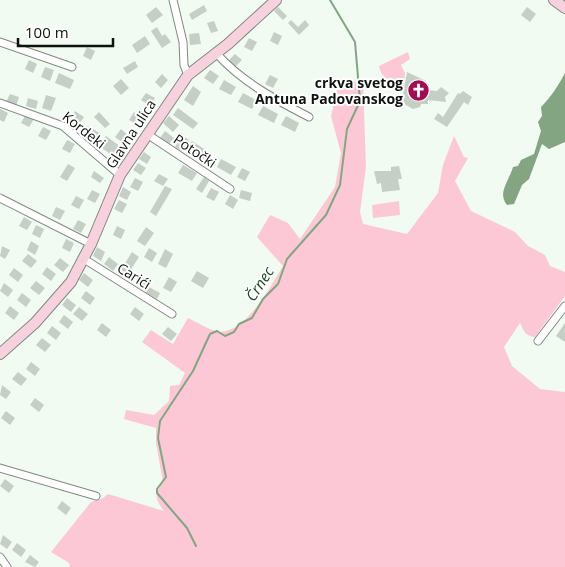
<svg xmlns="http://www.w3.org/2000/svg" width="565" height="567" viewBox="0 0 565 567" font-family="'Open Sans',sans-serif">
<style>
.green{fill:#fcc8d5}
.water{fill:#83a582}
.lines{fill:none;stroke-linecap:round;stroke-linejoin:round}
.stream{stroke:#83a582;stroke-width:2}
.building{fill:#c6cfc5}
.street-casing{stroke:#808980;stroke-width:9}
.secondary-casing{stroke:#808980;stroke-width:12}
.street{stroke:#fff;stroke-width:7}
.secondary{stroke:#f8d1de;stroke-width:10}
.labels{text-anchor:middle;stroke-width:4;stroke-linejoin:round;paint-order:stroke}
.poi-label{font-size:14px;font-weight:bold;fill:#0f130f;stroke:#fff;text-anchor:end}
.street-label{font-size:14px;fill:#0f130f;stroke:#fff}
.water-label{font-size:15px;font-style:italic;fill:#19491a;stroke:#fff}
</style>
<rect width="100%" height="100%" fill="#f1fbf1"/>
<path class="green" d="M408,52L410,59L401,65L405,73L404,88C393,83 381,79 379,66Z
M340,78L363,83L366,167L360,212L363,224L407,234L438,193L443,165L454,136L464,157L468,158L455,181L471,211L515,232L528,246L545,255L550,266L565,272V296L535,337C525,336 524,331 520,323L504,347L512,366L540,389L565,392V567H70L69,563L51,552L91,502L103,498L108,494L164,511C155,499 154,495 163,482L156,443V428L124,419L126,410L154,415L169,401L170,386L179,385L185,373L142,342L151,330L173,344L188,318C197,322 207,329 216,331C244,338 271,285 283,266L257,237L270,215L288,223L300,239L335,187L341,153L331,116Z
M399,201L400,215L373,218L372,205Z"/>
<path class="water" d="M565,73V142L549,149L542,144L529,179L522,185L514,204L507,205C497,193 509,181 513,167L518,166L521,160L534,154L541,131L538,122L542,116L541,107C551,97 558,86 565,73Z"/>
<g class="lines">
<path class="stream" d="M196,546L187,528L157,493V489L166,477L158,438L160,421L193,371L210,334L217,331L225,336L234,332L239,324L252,318L263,299L278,284L287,259L326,215L340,185L347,129L360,101L355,42L330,0"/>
</g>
<path class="building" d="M204,5L207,11L192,20L189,14Z
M156,7L163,15L152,23L146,15Z
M278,7L287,16L283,20L274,11Z
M527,7L536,14L530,22L521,15Z
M291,20L298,27L305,20L309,25L299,35L288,23Z
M214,21L218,31L211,33L207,23Z
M157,27L162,36L165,34L171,42L162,48L151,31Z
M274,32L282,36L278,45L270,41Z
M199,33L201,44L190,45L189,34Z
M145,36L150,44L137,53L132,45Z
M249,38L257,42L252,51L244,47Z
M87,47L95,51L91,60L83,56Z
M235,54L242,60L235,67L228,61Z
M29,60L37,64L33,73L25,69Z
M135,61L138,67L127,74L123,68Z
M45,67L54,70L50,81L41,77Z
M210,70L219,76L213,84L204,78Z
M407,72L426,81V84H429L428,90L437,91L441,87L449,93L445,97L446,102L428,100V104H421L420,107L413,109L406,105L402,100Z
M59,73L74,80L70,89L55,83Z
M162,74L168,80L161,88L155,82Z
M270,75L278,79L273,88L265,84Z
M121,79L129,88L121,95L113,86Z
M224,80L236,87L231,95L219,89Z
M193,86L201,92L193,106L184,100Z
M463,91L472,97L468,105L464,102L447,127L434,119L438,113L443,117L458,93L460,94Z
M146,93L155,98L150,106L141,100Z
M243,93L256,100L252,109L238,102Z
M10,94L19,97L16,106L6,102Z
M46,95L56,98L51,111L42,108Z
M28,98L38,101L36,109L26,106Z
M263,106L278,114L274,123L258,115Z
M178,108L198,123L193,129L173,115Z
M0,109L8,113L4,122L0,120Z
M75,111L84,117L77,127L69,121Z
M99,112L110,124L105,128L94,117Z
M134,112L141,117L136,124L129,120Z
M26,114L34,119L29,127L21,123Z
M169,116L179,125L173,132L163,123Z
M286,116L299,123L295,132L281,125Z
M88,126L101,134L96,142L83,134Z
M43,127L51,131L46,140L38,136Z
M121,129L129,136L123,143L115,137Z
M165,131L174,138L168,145L160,138Z
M182,135L189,140L182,151L175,147Z
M106,136L121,147L113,156L99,146Z
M67,140L75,144L70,153L62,149Z
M192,141L209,152L203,160L186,149Z
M144,152L151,157L147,164L139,159Z
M221,159L236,167L231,175L217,167Z
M138,163L146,168L141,175L133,170Z
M68,164L75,168L67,181L60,177Z
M183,165L197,173L192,181L178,173Z
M399,166L402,179H398L400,190L382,192L381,183L377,184L374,171H391V167Z
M242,168L250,172L245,181L237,177Z
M94,171L104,178L100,183L91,177Z
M159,174L168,179L163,186L154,181Z
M204,177L209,181L202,193L196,189Z
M135,178L143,182L138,191L130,187Z
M165,186L172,189L156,216L150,212Z
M123,187L131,192L127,200L119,196Z
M211,188L219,192L214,201L206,197Z
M92,190L100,194L95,203L87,199Z
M241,190L252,193L250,201L239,198Z
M230,195L238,200L233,209L225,204Z
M76,196L84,200L79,209L71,205Z
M119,200L127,204L122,213L114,209Z
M56,207L65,211L60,220L52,216Z
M24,217L32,222L27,230L19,226Z
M78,220L86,224L81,233L73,229Z
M36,225L44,229L40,238L32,234Z
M117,226L125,230L121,239L113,235Z
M146,227L154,233L145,246L137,241Z
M66,239L74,243L70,252L62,248Z
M31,241L39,246L35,255L27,250Z
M2,246L10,250L5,259L0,256Z
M97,247L105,252L101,261L93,256Z
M149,248L157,253L152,262L144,257Z
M165,249L173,254L166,268L158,264Z
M132,252L139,257L128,274L121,270Z
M28,254L37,261L31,268L22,261Z
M109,257L118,264L113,271L104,264Z
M60,258L69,265L63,272L54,265Z
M47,267L56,274L51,281L42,274Z
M14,268L23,275L18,282L9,275Z
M197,271L209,278L203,288L191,281Z
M84,273L93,280L88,287L79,280Z
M169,277L177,282L171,292L163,288Z
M141,278L150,284L145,291L136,285Z
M36,281L45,288L39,295L30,288Z
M4,283L13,290L8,297L0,291Z
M149,287L160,293L157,299L146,293Z
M86,291L95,298L90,305L81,298Z
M22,293L31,300L26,307L17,300Z
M67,298L76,305L71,312L62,305Z
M10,306L19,313L14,320L5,313Z
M79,307L88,314L82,321L73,314Z
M135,307L144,314L139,321L130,314Z
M64,315L73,322L68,329L59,322Z
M102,323L111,330L106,337L97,330Z
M565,323V342L556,336Z
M52,326L61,333L56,340L47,333Z
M168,327L177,334L171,341L162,334Z
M42,338L51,345L45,352L36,345Z
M31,362L40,369L35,376L26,369Z
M18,372L27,379L21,386L12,379Z
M2,385L11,392L6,399L0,395Z
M35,398L44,405L39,412L30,405Z
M6,411L15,418L10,425L1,418Z
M5,479L14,486L9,493L0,486Z
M62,501L71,508L66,515L57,508Z
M3,535L12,542L7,549L0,544Z
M17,543L26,550L21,557L12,550Z
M30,555L39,562L35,567L25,562Z"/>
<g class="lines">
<defs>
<path id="street" d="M173,0L183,42L184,65L188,75
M0,42L72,67
M217,54C242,82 276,100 309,117
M0,103L63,126L120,175
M147,134L230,189
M0,198L91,244
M84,259L172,314
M538,341L565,306
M0,468L96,496
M0,557L7,567"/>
<path id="secondary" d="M554,0L565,8
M0,354L35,323L71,282L91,244L120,175L188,75L228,44L276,0"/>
</defs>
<use href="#street" class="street-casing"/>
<use href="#secondary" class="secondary-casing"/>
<use href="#street" class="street"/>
<use href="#secondary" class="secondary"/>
</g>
<defs>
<symbol id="church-disc" viewBox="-11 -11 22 22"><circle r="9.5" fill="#a10d51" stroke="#fff"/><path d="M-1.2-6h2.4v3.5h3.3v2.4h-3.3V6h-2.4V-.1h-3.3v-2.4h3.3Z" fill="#fff"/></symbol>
</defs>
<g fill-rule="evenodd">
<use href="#church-disc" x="406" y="78" width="25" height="25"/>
</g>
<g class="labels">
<g class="poi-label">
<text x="403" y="88">crkva svetog<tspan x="403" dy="16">Antuna Padovanskog</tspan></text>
</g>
<g class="street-label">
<text transform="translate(84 130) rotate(38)" y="5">Kordeki</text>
<text transform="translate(131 134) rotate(-57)" y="5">Glavna ulica</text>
<text transform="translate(195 151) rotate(34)" y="5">Potočki</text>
<text transform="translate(134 276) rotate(32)" y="5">Carići</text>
</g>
<g class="water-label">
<text transform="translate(260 284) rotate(-57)" y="5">Črnec</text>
</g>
</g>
<path d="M18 38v8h95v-8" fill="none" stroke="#0f130f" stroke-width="2.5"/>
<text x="25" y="38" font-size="15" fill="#0f130f" stroke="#ffffff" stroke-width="4" paint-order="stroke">100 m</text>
</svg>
